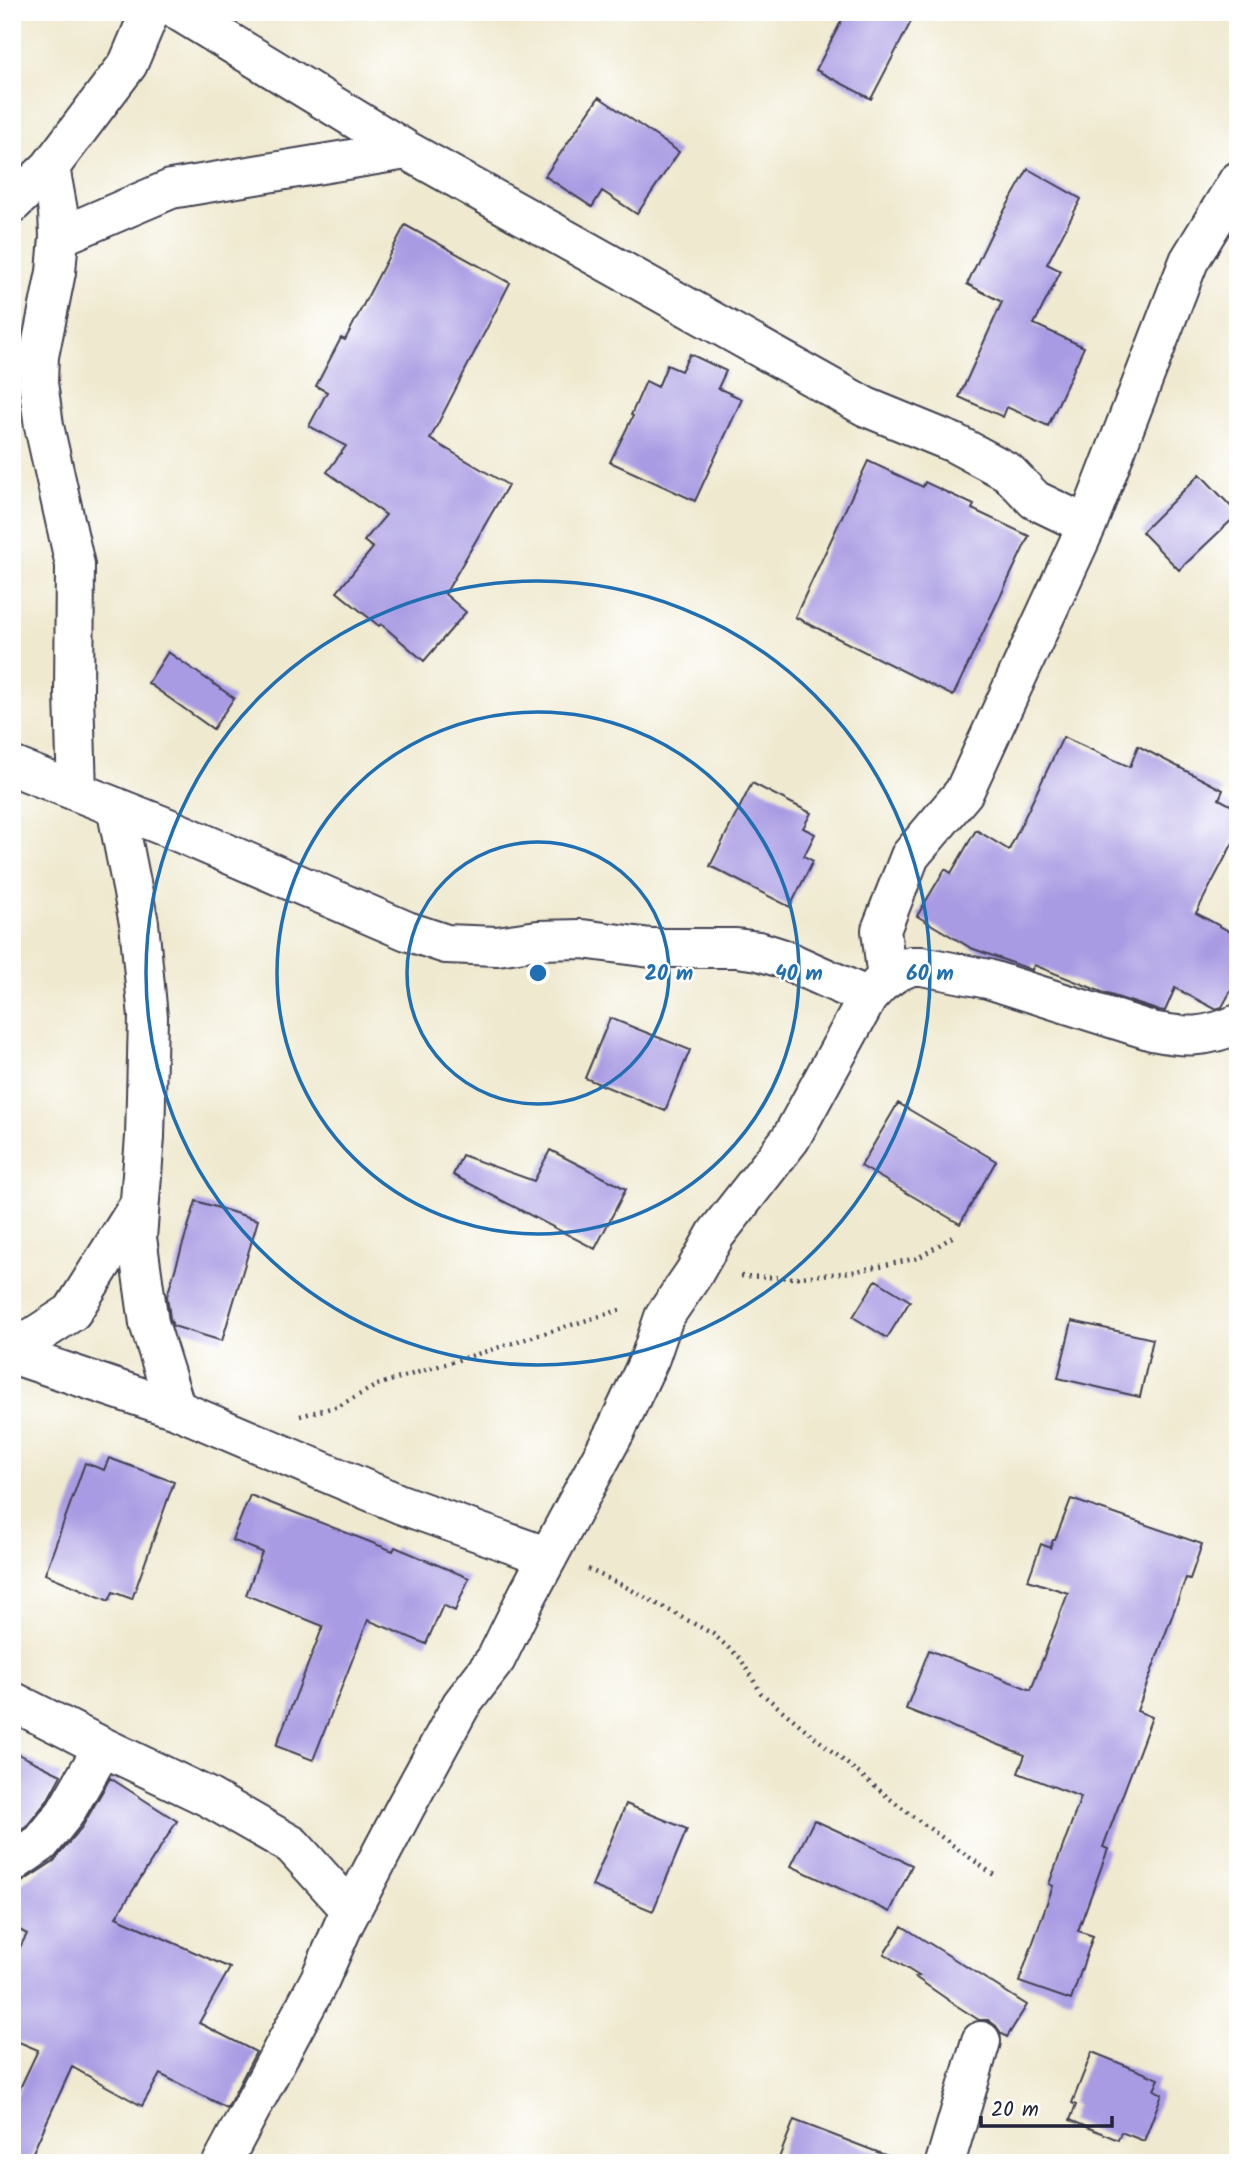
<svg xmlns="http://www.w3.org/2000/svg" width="1250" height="2175" viewBox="0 0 1250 2175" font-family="Kalam,sans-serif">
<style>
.building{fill:#a99be3}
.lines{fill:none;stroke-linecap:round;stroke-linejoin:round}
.minor-casing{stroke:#414051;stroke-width:42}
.path{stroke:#414051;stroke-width:4.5;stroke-dasharray:2 5;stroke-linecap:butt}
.minor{stroke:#fff;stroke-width:38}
.ring{fill:none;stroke:#1f6fb2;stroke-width:3.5}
.centre{fill:#1f6fb2;stroke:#fff;stroke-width:3.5}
.ring-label{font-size:21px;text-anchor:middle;font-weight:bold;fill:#1f6fb2;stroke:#fff;stroke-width:5;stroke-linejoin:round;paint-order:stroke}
</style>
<rect width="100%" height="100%" fill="#fff"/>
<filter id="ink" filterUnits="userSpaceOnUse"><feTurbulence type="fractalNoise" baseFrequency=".0143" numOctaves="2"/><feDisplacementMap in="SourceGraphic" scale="14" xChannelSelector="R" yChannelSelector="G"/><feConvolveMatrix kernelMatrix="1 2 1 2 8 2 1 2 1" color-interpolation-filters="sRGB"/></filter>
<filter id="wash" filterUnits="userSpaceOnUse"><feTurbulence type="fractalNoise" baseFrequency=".00686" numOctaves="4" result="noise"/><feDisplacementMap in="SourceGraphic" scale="28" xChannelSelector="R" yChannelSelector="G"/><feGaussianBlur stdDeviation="1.57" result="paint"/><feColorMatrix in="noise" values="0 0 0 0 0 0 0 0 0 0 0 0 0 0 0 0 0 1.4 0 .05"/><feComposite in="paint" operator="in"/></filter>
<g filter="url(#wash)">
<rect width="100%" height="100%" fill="#efe9cf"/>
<g id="blocks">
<path class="building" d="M846,12H916L871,99L816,70Z
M599,97L679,152L637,214L602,191L592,207L545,176Z
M1028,169L1081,199L1047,264L1061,271L1034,324L1084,347L1048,426L1007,407L1003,417L959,397L1002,302L967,284L991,234Z
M405,225L510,283L430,439L508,485L445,594L466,612L424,661L381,624L379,626L337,592L373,548L364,541L386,515L327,472L346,446L309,426L327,392L316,386L341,338L345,340Z
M690,354L726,371L718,388L742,399L695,501L610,462L633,416L631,415L646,381L658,387L667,365L681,371Z
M868,461L923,487L925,482L974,505L972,509L1029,536L953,696L795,617Z
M1200,474L1238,514L1179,570L1142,532Z
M168,652L234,698L213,729L148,683Z
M1063,737L1130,767L1138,746L1223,790L1219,799L1238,809V833L1196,913L1238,936V978L1222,1007L1215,1009L1175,988L1165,1011L1157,1010L1107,994L1034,965L1032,970L971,948L917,916L945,869L951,873L976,830L1009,850Z
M752,783L811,813L803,828L815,834L804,856L813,861L790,907L710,866Z
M610,1018L690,1050L665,1111L585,1078Z
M898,1103L996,1161L960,1224L861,1166Z
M550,1150L626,1189L595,1249L453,1175L462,1155L534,1181Z
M196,1201L258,1220L222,1341L173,1326L170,1318L167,1296Z
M876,1280L910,1301L887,1338L853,1317Z
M1072,1321L1153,1339L1140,1397L1058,1378Z
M109,1458L174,1482L132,1599L113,1592L109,1601L45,1574L85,1463L104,1470Z
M250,1495L393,1551L395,1547L469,1578L455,1611L443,1605L426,1644L368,1620L313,1760L276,1746L323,1626L246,1595L262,1552L232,1540Z
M1071,1499L1202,1544L1190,1579L1186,1578L1137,1711L1152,1717L1103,1847L1108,1849L1078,1931L1093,1936L1071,2000L1019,1982L1053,1886L1049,1884L1081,1797L1018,1773L1025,1755L906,1709L929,1650L1031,1690L1068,1593L1028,1580L1041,1544L1050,1548L1053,1540H1055Z
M12,1751L61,1775L47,1801L26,1827L18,1832L12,1830Z
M110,1778L177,1821L116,1917L230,1968L199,2023L256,2052L227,2108L160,2074L142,2106L72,2067L28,2163H12V2105L38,2050L12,2039V1962L27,1934L12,1926V1901L22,1882L54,1861L82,1827Z
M626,1804L687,1829L653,1911L592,1886Z
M814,1820L912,1865L890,1912L791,1866Z
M902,1926L1027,2005L1007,2037L1001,2033L996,2026L988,2020H979L957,2006L915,1977L919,1976L884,1954Z
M1092,2052L1159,2079L1154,2090L1162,2094L1144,2141L1121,2132L1118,2140L1070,2120L1076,2105L1072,2103Z
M794,2120L898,2160V2163H777Z"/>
</g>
</g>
<g filter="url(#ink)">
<use href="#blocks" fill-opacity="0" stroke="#414051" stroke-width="2"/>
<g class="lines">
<defs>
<path id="minor" d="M180,12L406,150L866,407L954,443L1008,472L1035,500L1087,525
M50,167L58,211L59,237L56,272L39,356L38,383L44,426L75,565L74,694L77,791
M12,204L50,167L128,64L150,12
M59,237L171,189L406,150
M12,766L166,827L407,931L446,944L497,946L538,940L582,939L651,948H736L759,951L781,958L868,997
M116,807L139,923L148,1017L145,1137L137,1238L149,1323L176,1409
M887,979L881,930L910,856L964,792L1087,525L1189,261L1238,181
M12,1351L72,1312L139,1205
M12,1354L176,1409L400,1504L548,1557
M12,1701L103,1747L208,1797L292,1845L351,1910
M12,1863L41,1843L65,1813L103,1747
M222,2163L320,1979L344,1924L406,1806L461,1705L496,1659L528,1594L616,1430L650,1358L664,1317L694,1273L716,1234L791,1138L868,997L880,984L895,973L911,966H922L988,979L1152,1031C1185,1038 1206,1038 1238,1024
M945,2163L981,2041"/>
</defs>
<use href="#minor" class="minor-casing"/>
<path class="path" d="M741,1276L790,1278L852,1272L918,1258L954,1236
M300,1416L339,1406L377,1385L623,1309
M588,1569L626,1587L713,1634L740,1658L761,1693L900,1807L994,1875"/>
<use href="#minor" class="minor"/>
</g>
</g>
<g class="ring">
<circle cx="538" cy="973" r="131"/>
<circle cx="538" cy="973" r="261"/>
<circle cx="538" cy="973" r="392"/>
</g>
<circle cx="538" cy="973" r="10" class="centre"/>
<g class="ring-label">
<text x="669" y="980">20 m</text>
<text x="799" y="980">40 m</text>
<text x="930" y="980">60 m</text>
</g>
<rect width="1250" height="2175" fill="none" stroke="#fff" stroke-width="42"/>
<path d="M981 2116v10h131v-10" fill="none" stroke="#22223b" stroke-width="3.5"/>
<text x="991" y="2116" font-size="21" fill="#22223b" stroke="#ffffff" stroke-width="5" paint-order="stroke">20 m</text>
</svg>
